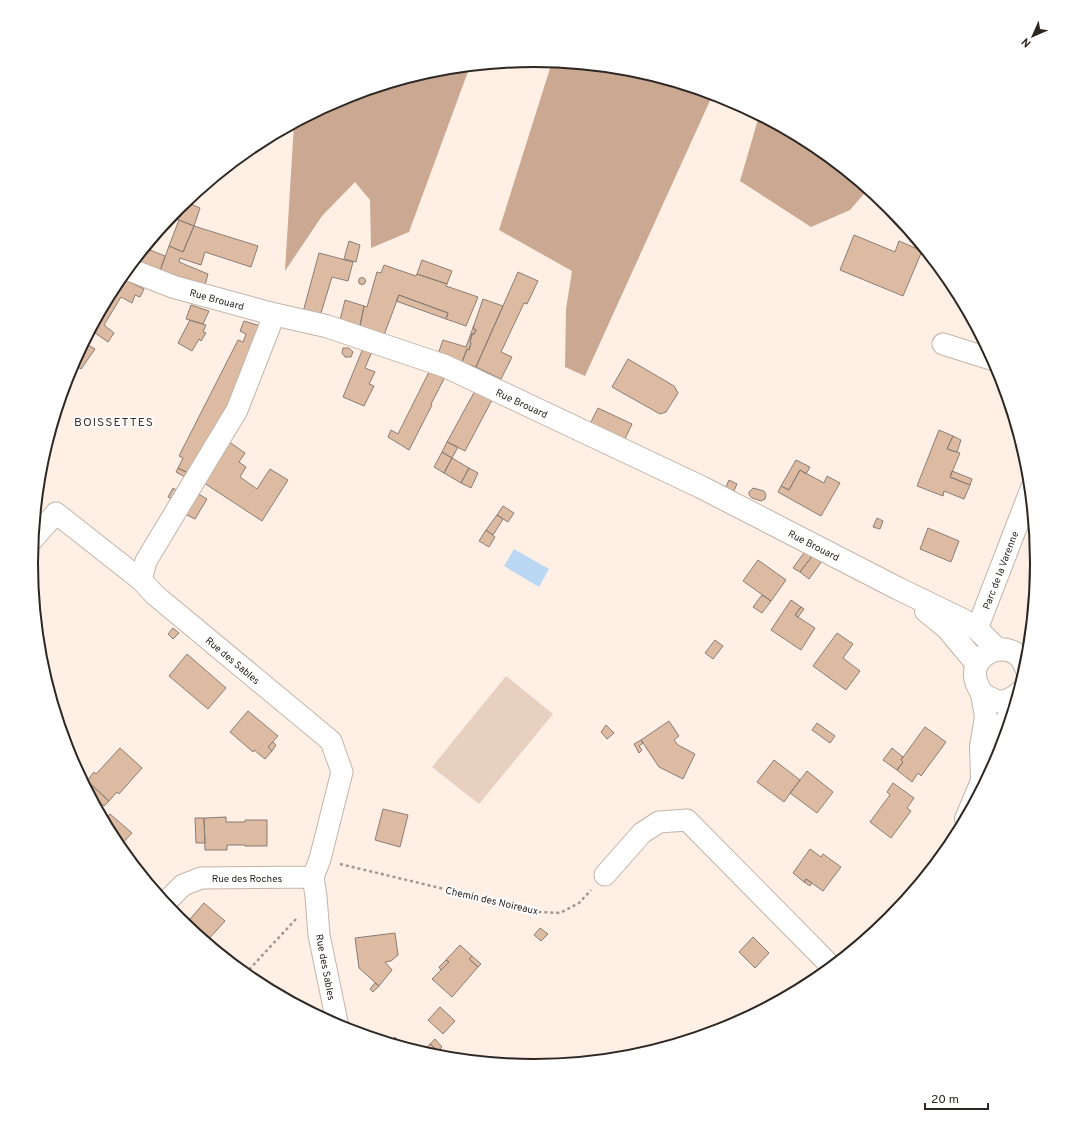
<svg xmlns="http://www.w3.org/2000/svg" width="1069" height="1127" viewBox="0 0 1069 1127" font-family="Overpass,sans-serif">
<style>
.green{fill:#e7d0c0}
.forest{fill:#caa891}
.water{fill:#bad8f4}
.building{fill:#ddbba3;stroke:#8b7d74}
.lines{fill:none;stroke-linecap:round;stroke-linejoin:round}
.street-casing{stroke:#c2b4aa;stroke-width:23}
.secondary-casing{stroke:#c2b4aa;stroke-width:24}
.path{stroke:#a2978f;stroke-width:2.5;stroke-dasharray:3 3;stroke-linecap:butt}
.street{stroke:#fff;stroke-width:21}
.secondary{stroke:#fff;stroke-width:22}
.labels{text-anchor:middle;stroke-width:4;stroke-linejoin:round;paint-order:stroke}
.street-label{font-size:10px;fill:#2d2723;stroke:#fff}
.quarter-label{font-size:12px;letter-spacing:1px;fill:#3f332b;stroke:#fff}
.rim{fill:none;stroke:#2d2723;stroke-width:2}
</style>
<rect width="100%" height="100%" fill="#ffefe4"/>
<path class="green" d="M506,676L553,714L479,804L432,767Z"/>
<path class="forest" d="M552,62L633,70L713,94L585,376L565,367L566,309L572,271L499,230Z
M470,66L409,232L371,248L370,200L355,182L322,216L285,271L294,124L342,98L436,70Z
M759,116L814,145L868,189L850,210L811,227L740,181Z"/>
<path class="water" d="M514,549L549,569L539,587L504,566Z"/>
<path class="building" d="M186,202L200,208L194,226L171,217L179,207Z
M179,220L194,226L183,252L169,246Z
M194,226L258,246L251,267L205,252L201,265L180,258L179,262L208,274L204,289L159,274L169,246L183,252Z
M854,235L895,252L899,241L922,251L903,296L840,270Z
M349,241L360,245L356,262L344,259Z
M145,248L165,256L159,274L132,264Z
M319,253L353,262L348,281L332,277L320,316L303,312Z
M422,260L452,271L447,284L417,274Z
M384,265L416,276L417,274L447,284L446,286L478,297L466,326L446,319L448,313L399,295L384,335L360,326L364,306L367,307L377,272L381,273Z
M518,272L538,281L527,304L524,303L501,352L512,357L501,379L476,367Z
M358.5 281a3.5 3.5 0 1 1 7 0a3.5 3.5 0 1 1-7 0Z
M121,278L144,289L140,297L135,295L132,303L121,297L104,325L114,333L108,342L91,330L116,284Z
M399,295L448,313L446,319L396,301Z
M483,299L503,306L476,367L462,362L467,349L469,350L471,343L470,342L472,334H474L476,330L473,328Z
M345,300L364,306L360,326L340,320Z
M191,305L209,311L203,324L186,319Z
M190,320L206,325L203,332L206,333L201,341L199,339L192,351L178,343Z
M244,321L260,326L228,412L188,473L178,468L183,458L179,456L238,340L243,342L246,334L240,331Z
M474,325L473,328L476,330L474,334H472L470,342L471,343L469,350L467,349L462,362L438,354L443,340L466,347Z
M84,343L95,349L81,369L73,364Z
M364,346L373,349L365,368L375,372L369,384L374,386L364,406L343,397Z
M343,348H349L353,352L351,357H345L342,353Z
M628,359L674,386L678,393L666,412L660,414L612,387Z
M430,370L446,375L431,404L432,405L409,450L388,437L391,430L398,434Z
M476,389L493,398L465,451L447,442Z
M598,408L632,424L624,441L590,424Z
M939,430L953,436L947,449L960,453L950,477L970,485L964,499L944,491L943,496L917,486Z
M953,436L961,440L957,452L947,449Z
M228,441L245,453L239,462L246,467L240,477L257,489L270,469L288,480L262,521L204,483Z
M447,442L458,447L452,458L442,452Z
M442,452L452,458L444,473L434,467Z
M452,458L469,468L461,483L444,473Z
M796,460L810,467L806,474L800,470L789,490L781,486Z
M178,468L188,473L185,477L176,472Z
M469,468L478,473L471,488L461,483Z
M800,470L824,483L827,476L840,483L821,516L778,492L781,486L789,490Z
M952,471L972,479L970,485L950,477Z
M729,480L737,484L733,493L725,489Z
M173,488L181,493L176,501L168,497Z
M753,488L764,491L766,495L765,499L761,501L752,498L749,495V492Z
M197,493L207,499L195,519L185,514Z
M503,506L514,513L508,522L497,515Z
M497,515L503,519L493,535L486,530Z
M877,518L883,521L880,529L873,527Z
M928,528L959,541L951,562L920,549Z
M486,530L495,537L489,547L479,541Z
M806,550L813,555L800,572L793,568Z
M813,555L822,561L809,579L800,572Z
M758,560L786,580L771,601L743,581Z
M762,595L771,601L762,613L753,607Z
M791,600L801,607L795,615L815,628L801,650L771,630Z
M801,607L804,609L798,617L795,615Z
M173,628L179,633L173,639L168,634Z
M837,633L853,644L843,658L860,671L846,690L813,666Z
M715,640L723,646L713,659L705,653Z
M187,654L226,688L208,709L169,676Z
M248,711L278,736L268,747L272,751L265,759L254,750L253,752L230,732Z
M669,721L679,736L674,740L678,745L695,754L683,779L659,767L641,740Z
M817,723L835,736L830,743L812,730Z
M606,725L614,733L607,739L601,732Z
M925,727L946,742L921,776L918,773L912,782L897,770L903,762L901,760Z
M641,740L643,743L639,746L642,750L639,753L634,744Z
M273,742L276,745L272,751L268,747Z
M120,748L142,768L119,794L117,792L109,801L87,781L94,772L96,774Z
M892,748L903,757L901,760L903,762L897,770L883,760Z
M774,760L800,780L784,802L757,782Z
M807,771L833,792L817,813L790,793Z
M87,781L109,801L104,806L88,792L84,784Z
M893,783L914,798L907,808L911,811L891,838L870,822L890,795L887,792Z
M383,809L408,815L400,847L375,840Z
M110,814L132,833L119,847L104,821Z
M226,817V822H245V820H267V846H245V845H227V850H205L204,818Z
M195,818H204L205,843H196Z
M810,849L821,857L823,854L841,867L823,891L806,879L804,882L793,873Z
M806,879L812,883L810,886L804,882Z
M204,903L225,921L206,942L185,925Z
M540,928L548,934L541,941L534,935Z
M395,933L398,955L391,961L385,962L392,970L379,986L359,968L355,938Z
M753,937L769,953L755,968L739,952Z
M460,945L472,956L469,959L478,967L452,997L432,979L449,962L446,960Z
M472,956L481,964L478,967L469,959Z
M446,960L449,962L441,970L439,967Z
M375,983L379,986L373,992L370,989Z
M761,1006L764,1009L760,1011L758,1009Z
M440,1007L455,1021L443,1034L428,1020Z
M395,1037L405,1048L389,1043Z
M435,1039L442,1047L438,1051L430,1044Z
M430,1044L438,1051L433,1056L422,1053Z"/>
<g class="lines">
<defs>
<path id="street" d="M273,314L271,323L237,410L146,561L141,580L155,595L331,741L342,772L320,859L313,877L316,896L319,935L338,1027
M943,344L994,360
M33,539L56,513L141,580
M977,629L1031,489
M605,875L642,833L659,822L687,820L832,967
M165,903L183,885L201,878L313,877"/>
<path id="secondary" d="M128,269L174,287L273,314L326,326L445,366L701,487L897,588L963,620L977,629L997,649
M926,611L947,628L977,664
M1019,693C1013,699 1002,704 994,700C990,698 985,696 983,694C981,692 979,688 978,686C962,654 1014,632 1026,668
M982,778L981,746L986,717L982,694
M966,819L982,781L993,764L998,744L1012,707L1013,699"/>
</defs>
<use href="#street" class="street-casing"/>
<use href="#secondary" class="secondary-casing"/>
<path class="path" d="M340,864L540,912L560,913L579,903L591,890
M245,974L296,919"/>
<use href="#street" class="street"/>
<use href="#secondary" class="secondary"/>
</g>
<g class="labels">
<g class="street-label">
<text transform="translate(217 299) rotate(15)" y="4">Rue Brouard</text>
<text transform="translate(522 403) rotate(25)" y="4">Rue Brouard</text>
<text transform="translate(814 545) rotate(27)" y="4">Rue Brouard</text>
<text transform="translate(1000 570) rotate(-69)" y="4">Parc de la Varenne</text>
<text transform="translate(233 660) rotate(40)" y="4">Rue des Sables</text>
<text x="247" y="882">Rue des Roches</text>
<text transform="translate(492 900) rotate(13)" y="4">Chemin des Noireaux</text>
<text transform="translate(326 967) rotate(79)" y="4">Rue des Sables</text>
</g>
<g class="quarter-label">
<text x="114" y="426">BOISSETTES</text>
</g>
</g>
<path d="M0 0H1069V1127H0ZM38 563a496 496 0 1 1 992 0a496 496 0 1 1-992 0Z" fill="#fff" fill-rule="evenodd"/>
<path class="rim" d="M38 563a496 496 0 1 1 992 0a496 496 0 1 1-992 0Z"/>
<g transform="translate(1033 36) rotate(225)" stroke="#ffffff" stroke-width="3" paint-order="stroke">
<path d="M0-3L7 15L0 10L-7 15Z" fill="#2d2723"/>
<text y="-6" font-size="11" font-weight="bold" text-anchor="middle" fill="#2d2723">N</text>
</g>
<path d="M925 1103v6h63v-6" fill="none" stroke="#2d2723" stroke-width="2"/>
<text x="931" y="1103" font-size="12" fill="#2d2723" stroke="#ffffff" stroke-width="3" paint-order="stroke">20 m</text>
</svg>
